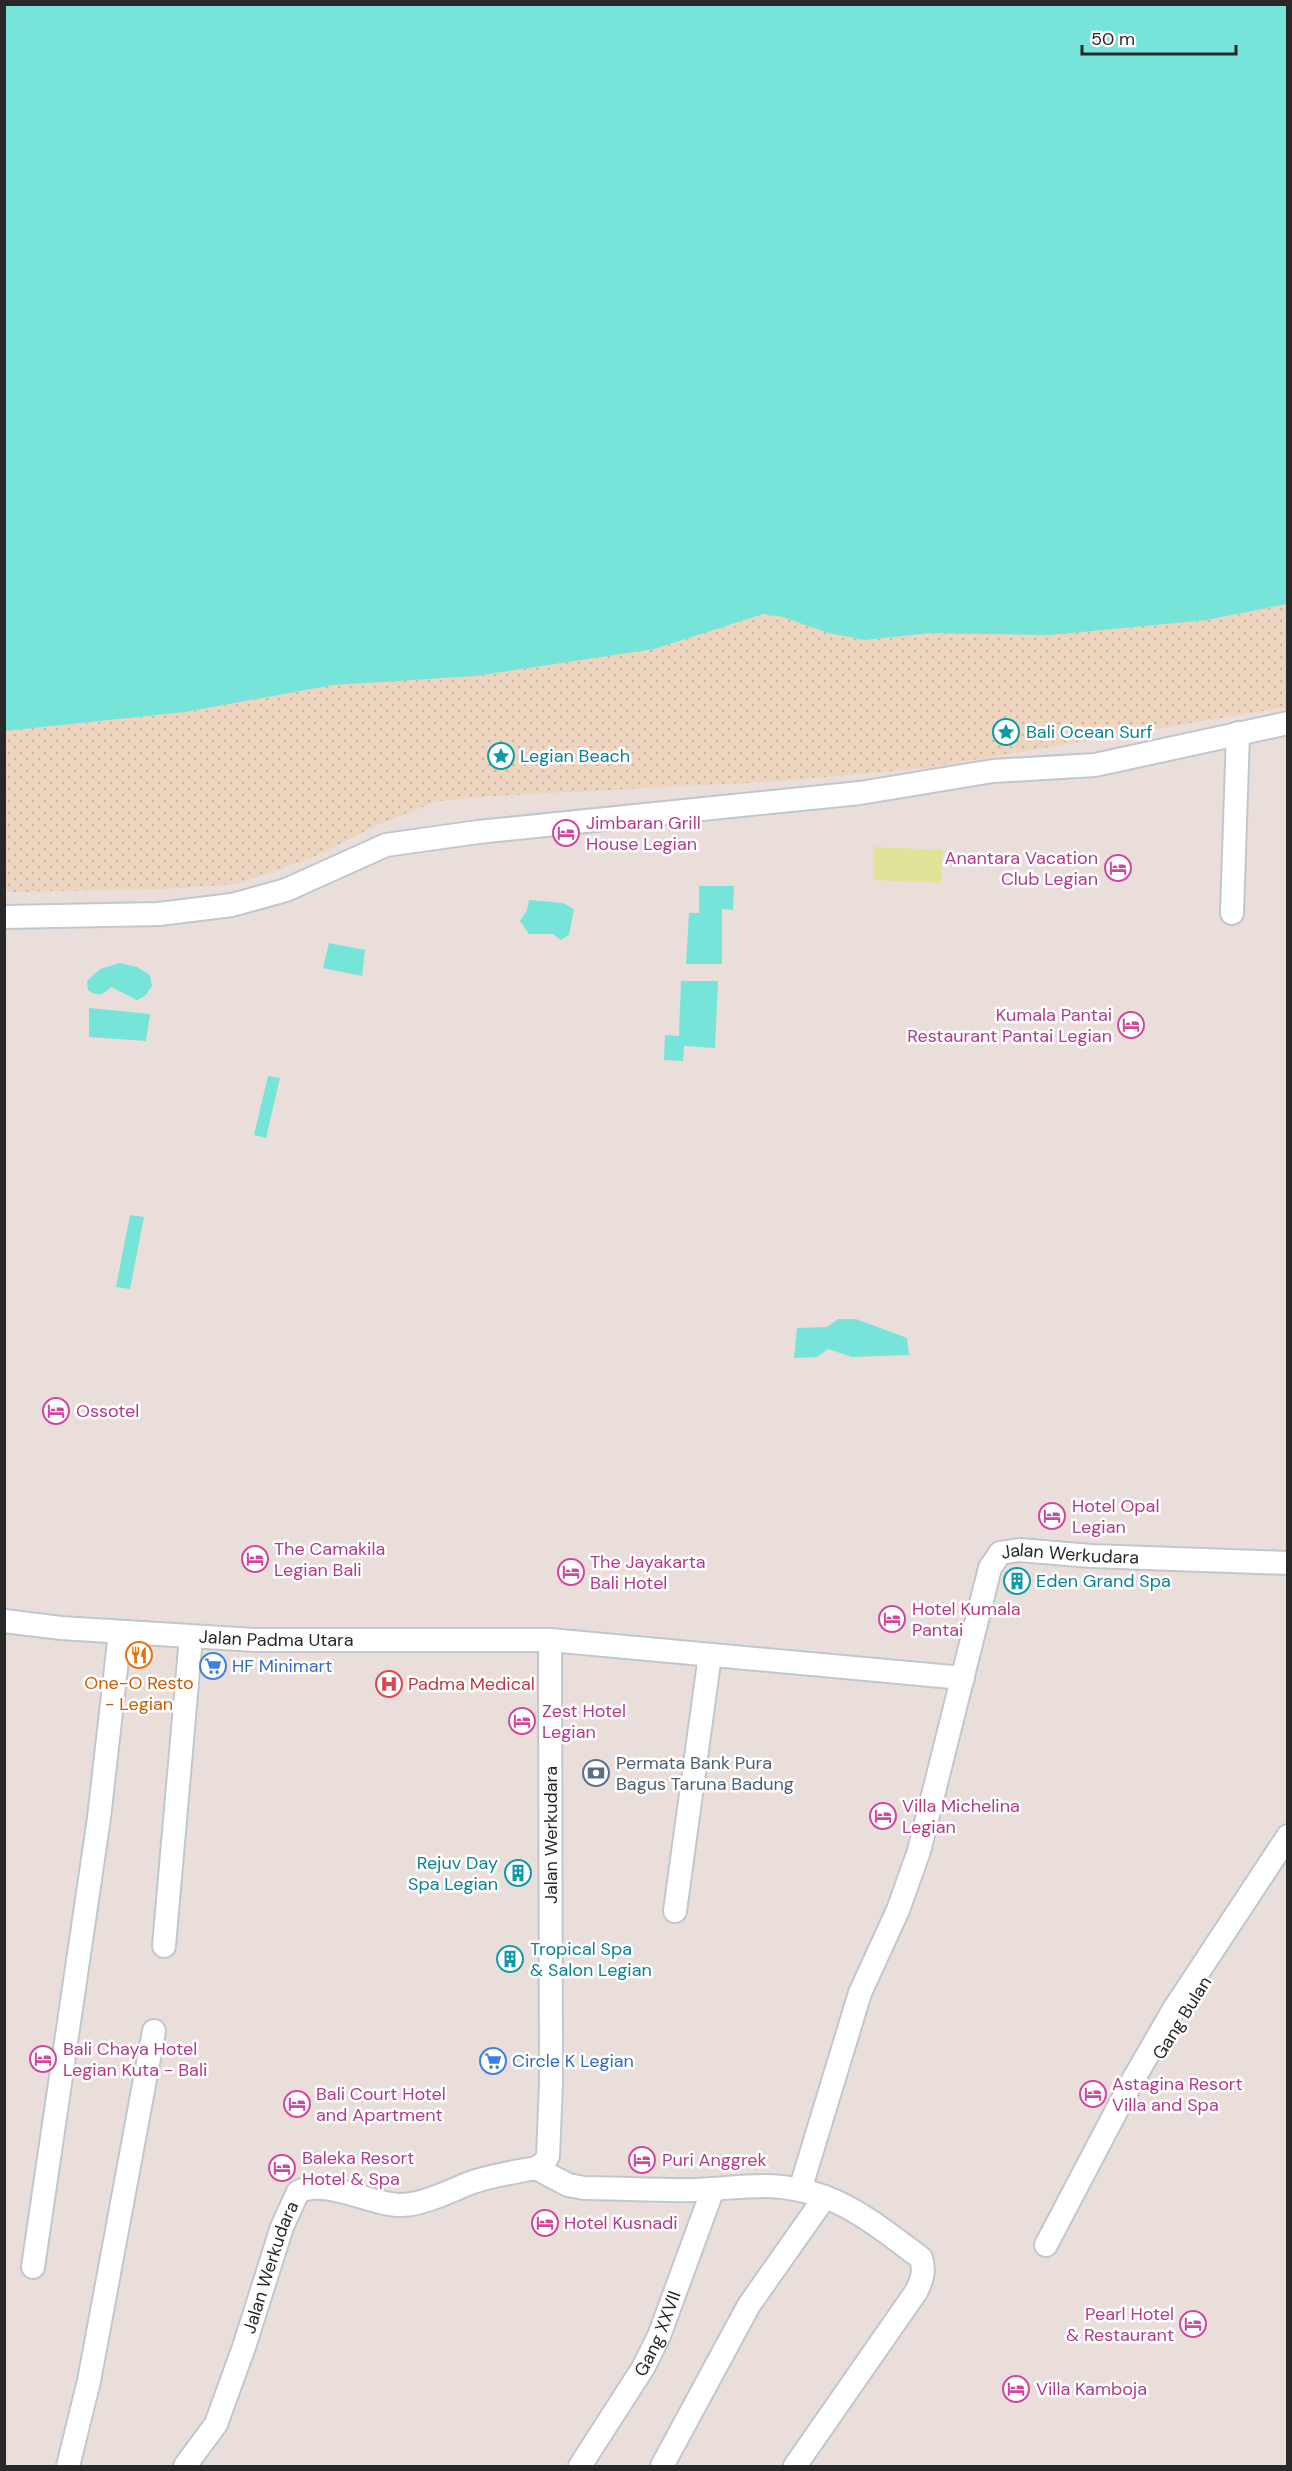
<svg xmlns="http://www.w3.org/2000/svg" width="1292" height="2471" viewBox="0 0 1292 2471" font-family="'DM Sans',sans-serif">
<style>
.sand{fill:url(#sand-dots)}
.pitch{fill:#e0e398}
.water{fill:#76e4d8}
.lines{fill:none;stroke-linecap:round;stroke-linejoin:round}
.minor-casing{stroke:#c0c8ce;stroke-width:26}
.minor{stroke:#fff;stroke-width:22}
.labels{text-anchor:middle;stroke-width:5;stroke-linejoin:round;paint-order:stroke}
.culture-label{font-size:18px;fill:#0d838f;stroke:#fff;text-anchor:start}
.hotel-label{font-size:18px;fill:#b23c85;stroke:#fff;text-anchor:start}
.street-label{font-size:18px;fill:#282828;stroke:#fff}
.shop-label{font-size:18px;fill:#366cbe;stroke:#fff;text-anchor:start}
.food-label{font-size:18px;fill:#c56008;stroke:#fff}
.health-label{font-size:18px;fill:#be3a42;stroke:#fff;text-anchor:start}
.service-label{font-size:18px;fill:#4e5e75;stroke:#fff;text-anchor:start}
</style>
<defs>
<pattern id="sand-dots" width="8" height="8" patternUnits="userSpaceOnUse" patternTransform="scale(1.5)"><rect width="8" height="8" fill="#edd5c0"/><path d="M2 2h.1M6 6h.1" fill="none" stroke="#cbb7a5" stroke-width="1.8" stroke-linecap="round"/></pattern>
</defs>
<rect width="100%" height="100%" fill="#eadedb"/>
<path class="sand" d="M1287,604V707L925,768L783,781L494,796L438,801L377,825L316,856L237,884L167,889L5,892L4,731L185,712L333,685L654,649L763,614L783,617L828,633L865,640L931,633L1207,620Z"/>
<path class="pitch" d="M874,847L943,850L941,883L873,880Z"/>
<path class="water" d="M5,4L1287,5V604L1207,620L1050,635L931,633L865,640L828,633L783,617L763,614L654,649L475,676L333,685L185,712L5,731Z
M699,886H734L733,910L722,909V964H686L689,913H699Z
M529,900L563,903L574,909L569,935L561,940L553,934H529L520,921L527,910Z
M329,943L365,950L362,976L323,968Z
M120,963L137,967L150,975L152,986L145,996L137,1000L111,987C103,995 98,997 88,990L87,981L100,969Z
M681,981H718L715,1048L684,1046L683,1061L664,1060L665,1035L679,1036Z
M89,1008L150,1014L146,1041L89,1037Z
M268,1076L280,1078L266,1138L254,1135Z
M130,1215L144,1217L130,1289L116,1287Z
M838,1319H856L907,1338L909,1355L852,1357L828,1349L817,1357L794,1358L797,1328L827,1327Z"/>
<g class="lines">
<defs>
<g id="minor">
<path d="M1232,913L1238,733"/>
<path d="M4,917L159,914L232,905L286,890L386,845L478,832L860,793L993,771L1095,765L1288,723"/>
<path id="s1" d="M4,1621L61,1628L255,1640H550L963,1678"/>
<path d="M675,1911L710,1655"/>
<path d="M164,1946L191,1637"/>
<path d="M536,2168L568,2185L584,2188C620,2188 657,2191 694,2190C745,2188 773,2179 825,2197C860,2210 891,2236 921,2258C925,2272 922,2280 916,2292L795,2466"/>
<path id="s2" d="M800,2190L860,1993L898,1910L919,1851L990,1568L1000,1553L1019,1550L1091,1556L1288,1563"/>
<path d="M1046,2245L1129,2087L1174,2009L1288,1836"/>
<path d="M33,2267L99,1818L120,1633"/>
<path d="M68,2466L89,2381L154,2031"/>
<path id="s3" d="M185,2466L216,2424L244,2347L282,2227L298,2192C324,2177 373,2206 402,2205C426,2204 451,2190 473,2182C494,2175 515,2172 536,2168L544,2163L548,2156L551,2083L550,1640"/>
<path id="s4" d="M580,2466L643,2368L659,2336L713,2189"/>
<path d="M662,2466L749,2305L825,2197"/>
</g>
</defs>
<use href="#minor" class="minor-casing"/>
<use href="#minor" class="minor"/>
</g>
<defs>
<symbol id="sight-ring" viewBox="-11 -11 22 22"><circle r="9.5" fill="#fff" stroke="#0f9aa8" stroke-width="1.5"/><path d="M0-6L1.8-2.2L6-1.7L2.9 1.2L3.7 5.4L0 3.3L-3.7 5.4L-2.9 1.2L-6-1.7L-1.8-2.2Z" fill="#0f9aa8"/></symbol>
<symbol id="hotel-ring" viewBox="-11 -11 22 22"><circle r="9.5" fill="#fff" stroke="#d1479c" stroke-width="1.5"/><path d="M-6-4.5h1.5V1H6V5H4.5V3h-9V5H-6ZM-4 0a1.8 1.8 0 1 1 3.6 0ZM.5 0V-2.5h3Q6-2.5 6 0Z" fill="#d1479c"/></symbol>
<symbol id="building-ring" viewBox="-11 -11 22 22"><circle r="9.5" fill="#fff" stroke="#0f9aa8" stroke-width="1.5"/><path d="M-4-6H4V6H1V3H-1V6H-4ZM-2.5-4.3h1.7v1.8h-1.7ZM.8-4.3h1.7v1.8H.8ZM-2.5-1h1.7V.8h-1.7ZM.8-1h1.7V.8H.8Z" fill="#0f9aa8"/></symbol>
<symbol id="restaurant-ring" viewBox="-11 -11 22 22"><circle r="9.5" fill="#fff" stroke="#e8710a" stroke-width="1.5"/><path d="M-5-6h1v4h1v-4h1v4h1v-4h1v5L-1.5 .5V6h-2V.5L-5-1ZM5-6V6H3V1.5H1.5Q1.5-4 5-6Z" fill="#e8710a"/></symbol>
<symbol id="supermarket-ring" viewBox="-11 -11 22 22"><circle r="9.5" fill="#fff" stroke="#3f7fe0" stroke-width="1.5"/><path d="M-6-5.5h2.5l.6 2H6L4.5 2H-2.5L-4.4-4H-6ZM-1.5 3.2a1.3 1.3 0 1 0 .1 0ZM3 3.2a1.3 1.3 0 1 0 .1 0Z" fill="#3f7fe0"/></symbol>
<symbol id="hospital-ring" viewBox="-11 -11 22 22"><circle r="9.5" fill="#fff" stroke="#e0444e" stroke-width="1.5"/><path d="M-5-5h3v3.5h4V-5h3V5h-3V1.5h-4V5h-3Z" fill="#e0444e"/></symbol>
<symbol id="bank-ring" viewBox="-11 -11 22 22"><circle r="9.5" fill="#fff" stroke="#5c6f8a" stroke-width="1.5"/><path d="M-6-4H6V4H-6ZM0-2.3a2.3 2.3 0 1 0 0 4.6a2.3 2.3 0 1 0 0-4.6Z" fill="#5c6f8a"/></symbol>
</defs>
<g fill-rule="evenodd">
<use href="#sight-ring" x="991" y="717" width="30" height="30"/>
<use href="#sight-ring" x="486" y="741" width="30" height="30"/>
<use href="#hotel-ring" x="551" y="818" width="30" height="30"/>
<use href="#hotel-ring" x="1103" y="853" width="30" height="30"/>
<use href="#hotel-ring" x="1116" y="1010" width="30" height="30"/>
<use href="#hotel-ring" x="41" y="1396" width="30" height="30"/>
<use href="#hotel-ring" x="1037" y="1501" width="30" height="30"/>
<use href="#hotel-ring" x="240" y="1544" width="30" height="30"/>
<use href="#hotel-ring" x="556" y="1557" width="30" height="30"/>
<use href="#building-ring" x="1002" y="1566" width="30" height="30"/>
<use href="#hotel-ring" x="877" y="1604" width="30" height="30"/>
<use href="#restaurant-ring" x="124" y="1640" width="30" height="30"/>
<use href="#supermarket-ring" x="198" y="1651" width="30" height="30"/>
<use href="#hospital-ring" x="374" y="1669" width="30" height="30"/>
<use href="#hotel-ring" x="507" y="1706" width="30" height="30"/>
<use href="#bank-ring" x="581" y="1758" width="30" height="30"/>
<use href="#hotel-ring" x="868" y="1801" width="30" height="30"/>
<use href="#building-ring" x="503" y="1858" width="30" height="30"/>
<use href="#building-ring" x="495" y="1944" width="30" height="30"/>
<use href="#hotel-ring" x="28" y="2044" width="30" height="30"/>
<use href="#supermarket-ring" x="478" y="2046" width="30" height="30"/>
<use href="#hotel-ring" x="1078" y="2079" width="30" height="30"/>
<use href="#hotel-ring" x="282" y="2089" width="30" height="30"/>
<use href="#hotel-ring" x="627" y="2145" width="30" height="30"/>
<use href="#hotel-ring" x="267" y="2153" width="30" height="30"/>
<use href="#hotel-ring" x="530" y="2208" width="30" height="30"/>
<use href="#hotel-ring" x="1178" y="2309" width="30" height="30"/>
<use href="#hotel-ring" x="1001" y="2374" width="30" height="30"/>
</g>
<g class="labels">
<g class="culture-label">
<text x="1026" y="738">Bali Ocean Surf</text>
<text x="520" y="762">Legian Beach</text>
<text x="1036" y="1587">Eden Grand Spa</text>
<text x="498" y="1869" text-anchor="end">Rejuv Day<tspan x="498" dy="21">Spa Legian</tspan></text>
<text x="530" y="1955">Tropical Spa<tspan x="530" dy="21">&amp; Salon Legian</tspan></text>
</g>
<g class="hotel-label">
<text x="586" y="829">Jimbaran Grill<tspan x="586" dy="21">House Legian</tspan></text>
<text x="1098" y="864" text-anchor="end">Anantara Vacation<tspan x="1098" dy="21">Club Legian</tspan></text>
<text x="1112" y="1021" text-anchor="end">Kumala Pantai<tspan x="1112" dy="21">Restaurant Pantai Legian</tspan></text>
<text x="76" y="1417">Ossotel</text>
<text x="1072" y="1512">Hotel Opal<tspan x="1072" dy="21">Legian</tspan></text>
<text x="274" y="1555">The Camakila<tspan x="274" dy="21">Legian Bali</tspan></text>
<text x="590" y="1568">The Jayakarta<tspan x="590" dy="21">Bali Hotel</tspan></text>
<text x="912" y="1615">Hotel Kumala<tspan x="912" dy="21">Pantai</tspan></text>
<text x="542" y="1717">Zest Hotel<tspan x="542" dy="21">Legian</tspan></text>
<text x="902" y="1812">Villa Michelina<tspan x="902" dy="21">Legian</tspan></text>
<text x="63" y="2055">Bali Chaya Hotel<tspan x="63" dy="21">Legian Kuta - Bali</tspan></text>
<text x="1112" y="2090">Astagina Resort<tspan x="1112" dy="21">Villa and Spa</tspan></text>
<text x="316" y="2100">Bali Court Hotel<tspan x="316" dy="21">and Apartment</tspan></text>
<text x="302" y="2164">Baleka Resort<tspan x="302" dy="21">Hotel &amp; Spa</tspan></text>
<text x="662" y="2166">Puri Anggrek</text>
<text x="564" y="2229">Hotel Kusnadi</text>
<text x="1174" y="2320" text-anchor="end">Pearl Hotel<tspan x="1174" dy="21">&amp; Restaurant</tspan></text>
<text x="1036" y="2395">Villa Kamboja</text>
</g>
<g class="street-label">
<text dy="6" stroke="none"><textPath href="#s2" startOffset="740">Jalan Werkudara</textPath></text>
<text dy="6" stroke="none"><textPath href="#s1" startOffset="273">Jalan Padma Utara</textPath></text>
<text transform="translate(551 1835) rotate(-90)" y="6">Jalan Werkudara</text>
<text transform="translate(1182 2018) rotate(-58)" y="6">Gang Bulan</text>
<text dy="6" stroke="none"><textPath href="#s3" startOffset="218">Jalan Werkudara</textPath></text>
<text dy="6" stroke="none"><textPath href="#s4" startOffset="154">Gang XXVII</textPath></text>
</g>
<g class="shop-label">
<text x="232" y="1672">HF Minimart</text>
<text x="512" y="2067">Circle K Legian</text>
</g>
<g class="food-label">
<text x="139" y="1689">One-O Resto<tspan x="139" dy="21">- Legian</tspan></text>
</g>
<g class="health-label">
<text x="408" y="1690">Padma Medical</text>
</g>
<g class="service-label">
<text x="616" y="1769">Permata Bank Pura<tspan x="616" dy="21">Bagus Taruna Badung</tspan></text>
</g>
</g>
<rect width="1292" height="2471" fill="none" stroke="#282828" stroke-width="12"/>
<path d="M1082 45v9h154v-9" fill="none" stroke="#282828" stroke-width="3"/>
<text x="1091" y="45" font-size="18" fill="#282828" stroke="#ffffff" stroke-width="4.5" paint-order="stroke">50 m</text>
</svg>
